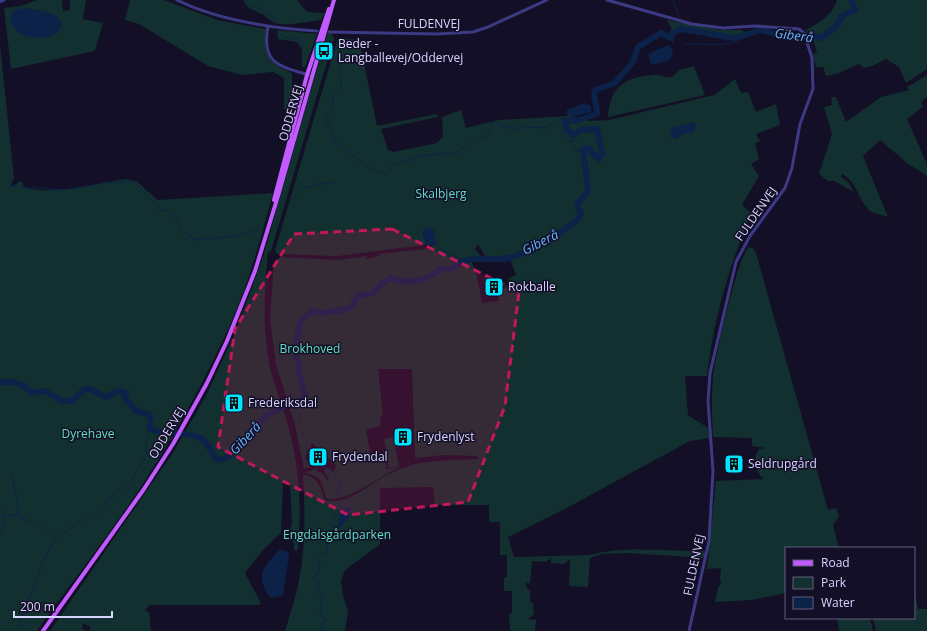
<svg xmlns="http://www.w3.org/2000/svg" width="927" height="631" viewBox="0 0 927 631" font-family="'Open Sans',sans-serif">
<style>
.green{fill:#12302f;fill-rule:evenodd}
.water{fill:#0c2248}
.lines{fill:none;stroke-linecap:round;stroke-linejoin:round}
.stream{stroke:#0c2248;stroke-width:1}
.river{stroke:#0c2248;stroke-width:6}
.minor{stroke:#3d3a85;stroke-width:3}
.major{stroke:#c25bff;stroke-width:4}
.marked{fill:#c2185b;fill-opacity:0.2;stroke:#c2185b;stroke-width:3;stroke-dasharray:8 5;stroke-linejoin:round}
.labels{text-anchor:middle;stroke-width:3;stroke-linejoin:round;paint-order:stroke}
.street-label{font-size:12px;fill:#d9d4ff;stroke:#130f26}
.poi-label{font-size:12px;fill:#d9d4ff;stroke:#130f26;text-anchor:start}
.park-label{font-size:12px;fill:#5fe0c0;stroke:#130f26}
.water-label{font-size:13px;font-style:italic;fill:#62b6ff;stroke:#130f26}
</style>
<rect width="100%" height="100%" fill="#130f26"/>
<path class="green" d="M37,0H62L63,11L70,10V0H86L83,19L103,23L95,51L11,69L4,8L21,6Z
M130,0H164L217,20L266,29C263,55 268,63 292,73V110L288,112L284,109V78L273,72L242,75L208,66L139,24L125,20Z
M243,0H297L307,12L325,13L321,20C310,21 283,27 275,23C270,21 267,16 262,14C254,10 247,9 243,0Z
M837,0H927V69L906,83L899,67L886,59L872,66L864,68L859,64L836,74L826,76L823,67H816L813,54L817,53L813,38L808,37L806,30C820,22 832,16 837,0Z
M667,20L720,30H741L750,35L736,39L678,31L673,33V43L667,34L672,30Z
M277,30L317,34L305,67H302V49L297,42L278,39Z
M331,33L334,38L271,251L268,253C264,293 262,332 271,372C276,390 283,407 288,425C299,465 302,507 298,549L296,551L294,550L293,541L288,535L292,523L290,482L283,483L281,533L263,550L245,573L261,603L260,605H149L145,611L149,612L151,631H93L92,629V631H89L91,627L83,623L82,629L88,631H50L172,454L206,396L237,328L262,260L327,34Z
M339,38L361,40V49L377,126L437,114L438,117L381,129L388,150L394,152L437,143L443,136L442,117L461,110L466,128L499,120L569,116L590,121L609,120L714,95L735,79L741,93L748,92L756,112L776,104L780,125L756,134L760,141L755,143L759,159L751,164L759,176L742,205L752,214C746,223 744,232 740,242C724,284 712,331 707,376H685L688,415L708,428L710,438L690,441L563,510L508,537L514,557L590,555C627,545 668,552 706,551L705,558L628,553L602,554L590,558L588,587L569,586L570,559L564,564L551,563V558L545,562L532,561L530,583H526V586L530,591V602L533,603L534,614L528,619L536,620L535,631H512L510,630L509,614L512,613V591H504V578L507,577V555H500V522H489V505H435L433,487L380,488V544L345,570L341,581L343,596L348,611L345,631H285C290,614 296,597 299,580C306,545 305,510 303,475C318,476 320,487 324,499C343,509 371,483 387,475C419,458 446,461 479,459L477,456L443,455L415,458L412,369H378L383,416H380L381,426L366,429L371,457L384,454L387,469L400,467C382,474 345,505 326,498C322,482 322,476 304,473L316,469L319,473L321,472L327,480L329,479L324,470L327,468L334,472L336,465L312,443L305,456L310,468H304L295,425L276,365L270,318L274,263L280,257L338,260L367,256L366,259L380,256L379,254L433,248L432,244L338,256L277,254L275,250L337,41ZM478,244L488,261L510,259L516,275L508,279L509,287L498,290L499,301L482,303L477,276L471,260H482L479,253L475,250Z
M0,45L14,178L10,187L21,181L25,188C57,195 94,184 126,179L136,181L158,200L273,193C261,238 249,283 230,325C204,383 171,442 136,494C105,541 69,585 37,631H0Z
M694,66L705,95L608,117C610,87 624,77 654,75C660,74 665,79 672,77L679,70Z
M927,75V97L921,102L923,107L907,119L927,164V176L907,163L880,140L863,156L888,217C883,215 876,214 872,212C858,203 859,183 842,174L841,177L849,183L853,191H852L834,181H828L819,174L832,134L824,107L832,105L831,97H836L846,122L881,97L909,90L907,87Z
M749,247L753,248L756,253L828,510L836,508L839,516L833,525L839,548H786V593L752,600L715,602L718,588L721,583L720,578L721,568L707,569L716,481L764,479C756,475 752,456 759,449L765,448L752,446V438L713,437C712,418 711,398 713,379C714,360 738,255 749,247Z
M393,437L399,466L389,468L384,439Z
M914,590L918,609H927V631H876L873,618H914Z
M837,618H870L873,631H839Z"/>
<path class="water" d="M24,8L43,11L57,16C79,39 13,50 10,17L15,10Z
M668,45L672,49L673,55L668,61L651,65L648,55C654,50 661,49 668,45Z
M584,103L591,106V112L572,117L567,115V110Z
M694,122L696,124L694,132L683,134L676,139L671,137L670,133L672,128Z
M426,227L435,231V241L438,245H427C423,239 420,233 426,227Z
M345,507H351L349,517L339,529C336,523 341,512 345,507Z
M281,549L288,552L289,555L283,596L273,598C268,596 267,594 265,589C256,573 268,563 278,551Z"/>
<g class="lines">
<path class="stream" d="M244,0C253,8 273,12 278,23
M673,0L680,19
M680,23L681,29
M280,34L285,38L297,39L303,46
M722,36L728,42
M684,44C700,43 737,49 746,35
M335,57L340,65L341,89L333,97V105L325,122L326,124L329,122L331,124L330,131L338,147L346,148C352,158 373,170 384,174L390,170L391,166L417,157L435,154L456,153L477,138L490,135L493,122L509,127L514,130L518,129L521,125L525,127L549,128C552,123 553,118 560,117L565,120
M566,128L562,132V136L572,142L576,150L582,152
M572,142L576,138
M11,185L21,187L65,190L104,183L133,181L151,199L160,210C172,209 179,223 182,232L190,235L193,240L212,237L215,240L219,237H230L248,233L260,226
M300,191L304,188C314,186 322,182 332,183
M290,201L297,194
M441,249L464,262
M301,422V419L299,417L301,414L298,413L301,410L298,409L302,406H298L301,401
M302,432V436L307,440L306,448L309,453
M310,456L317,463L334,472
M336,473L338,475L335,479L341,483L336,493L340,494V496
M12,475C13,489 20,501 17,516
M3,514L17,516L37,524
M39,525L51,534
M0,533L5,522L2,508
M15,631L20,625L24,607L32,592L43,561L56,538L88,517L99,512L115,493L130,482L146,456L147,447L146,440L150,429
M322,631L321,625L325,621L324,617L320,616L322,596L318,590L319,580L313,577L318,573L320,564L317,558L328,551L325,542L329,543C326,532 335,528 335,517L338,515L342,501
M323,631L325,629L327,631"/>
<path class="river" d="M0,382C13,381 23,383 31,393L44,391L63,401H72L85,389C94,388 99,396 108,397C114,392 119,389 126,393L125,398L136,411L150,415L151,420
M150,425V429C165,435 191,431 203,440C210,445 211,454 218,460C232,461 255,427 265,417C276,406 296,407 305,396L299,371V363L295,353L300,322L312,311L324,313L351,308L357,296L374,293L381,284L391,278C408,285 426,281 440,269C454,272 457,262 468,260C481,257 495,261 508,258C524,255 573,229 581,214L577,204L587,193L588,188L583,150L587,148C592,150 594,156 599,159L602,154L597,129L581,130L573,135L567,129L564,121L578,120L597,114C598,106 592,98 595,90L615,83L633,62L638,47L661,33L671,38L672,33L682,29L735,38L761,30L780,35L792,37L807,35L821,38L836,27L842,16L855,10L851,0"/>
<path class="minor" d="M177,0C219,21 271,28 317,31
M607,0L692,24L723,28L756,26L799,29L804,33L812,58L813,89L800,124L792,168L785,188L750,236L736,262L710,373L708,401L713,471L709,541L689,631
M0,2L4,0
M268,26C261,63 278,66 309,75
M329,32L437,34L473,32L488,27L547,0"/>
<path class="major" d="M274,200L307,75L329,9
M43,631L144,489L173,444L207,383L227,341L255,271L278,196L334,0"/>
</g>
<path class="marked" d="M392,229L519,292L505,406L468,502L348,515L218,447L235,329L294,234Z"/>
<defs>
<symbol id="bus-square" viewBox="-11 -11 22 22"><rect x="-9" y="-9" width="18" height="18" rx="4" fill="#00e5ff" stroke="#130f26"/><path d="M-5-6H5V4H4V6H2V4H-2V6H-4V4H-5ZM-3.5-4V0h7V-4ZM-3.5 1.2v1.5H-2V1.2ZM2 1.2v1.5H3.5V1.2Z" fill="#111"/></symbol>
<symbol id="building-square" viewBox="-11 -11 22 22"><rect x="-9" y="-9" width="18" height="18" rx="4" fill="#00e5ff" stroke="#130f26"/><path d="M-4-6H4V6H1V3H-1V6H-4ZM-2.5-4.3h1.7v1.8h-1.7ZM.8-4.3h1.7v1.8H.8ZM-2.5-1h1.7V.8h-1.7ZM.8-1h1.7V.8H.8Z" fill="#111"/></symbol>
</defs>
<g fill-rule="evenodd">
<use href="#bus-square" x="313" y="40" width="22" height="22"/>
<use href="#building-square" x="483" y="276" width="22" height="22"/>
<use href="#building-square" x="223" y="392" width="22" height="22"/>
<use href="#building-square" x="392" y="426" width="22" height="22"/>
<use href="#building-square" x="307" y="446" width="22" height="22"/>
<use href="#building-square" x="723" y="453" width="22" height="22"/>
</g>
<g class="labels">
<g class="street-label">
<text x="429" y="28">FULDENVEJ</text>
<text transform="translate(291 113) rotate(-74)" y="4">ODDERVEJ</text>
<text transform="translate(756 214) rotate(-55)" y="4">FULDENVEJ</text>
<text transform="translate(167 433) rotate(-59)" y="4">ODDERVEJ</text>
<text transform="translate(694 565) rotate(-78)" y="4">FULDENVEJ</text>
</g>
<g class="poi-label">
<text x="338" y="48">Beder -<tspan x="338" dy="14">Langballevej/Oddervej</tspan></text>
<text x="508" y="291">Rokballe</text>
<text x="248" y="407">Frederiksdal</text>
<text x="417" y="441">Frydenlyst</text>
<text x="332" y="461">Frydendal</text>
<text x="748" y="468">Seldrupgård</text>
</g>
<g class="park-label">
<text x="441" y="198">Skalbjerg</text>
<text x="310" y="353">Brokhoved</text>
<text x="88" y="438">Dyrehave</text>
<text x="337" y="539">Engdalsgårdparken</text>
</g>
<g class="water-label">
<text transform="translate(794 35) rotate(7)" y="5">Giberå</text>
<text transform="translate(540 242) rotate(-27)" y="5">Giberå</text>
<text transform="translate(245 438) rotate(-47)" y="5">Giberå</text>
</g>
</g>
<rect x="785" y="547" width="130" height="72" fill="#130f26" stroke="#625e7d"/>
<rect x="793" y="560" width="20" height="6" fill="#c25bff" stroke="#625e7d"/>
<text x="821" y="567" font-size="12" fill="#d9d4ff">Road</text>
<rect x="793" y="577" width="20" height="12" fill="#12302f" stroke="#625e7d"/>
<text x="821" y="587" font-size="12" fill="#d9d4ff">Park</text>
<rect x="793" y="597" width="20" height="12" fill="#0c2248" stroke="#625e7d"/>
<text x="821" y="607" font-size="12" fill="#d9d4ff">Water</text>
<path d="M14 611v6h98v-6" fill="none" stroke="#d9d4ff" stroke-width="2"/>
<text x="20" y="611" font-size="12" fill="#d9d4ff" stroke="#130f26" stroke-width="3" paint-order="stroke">200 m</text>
</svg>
